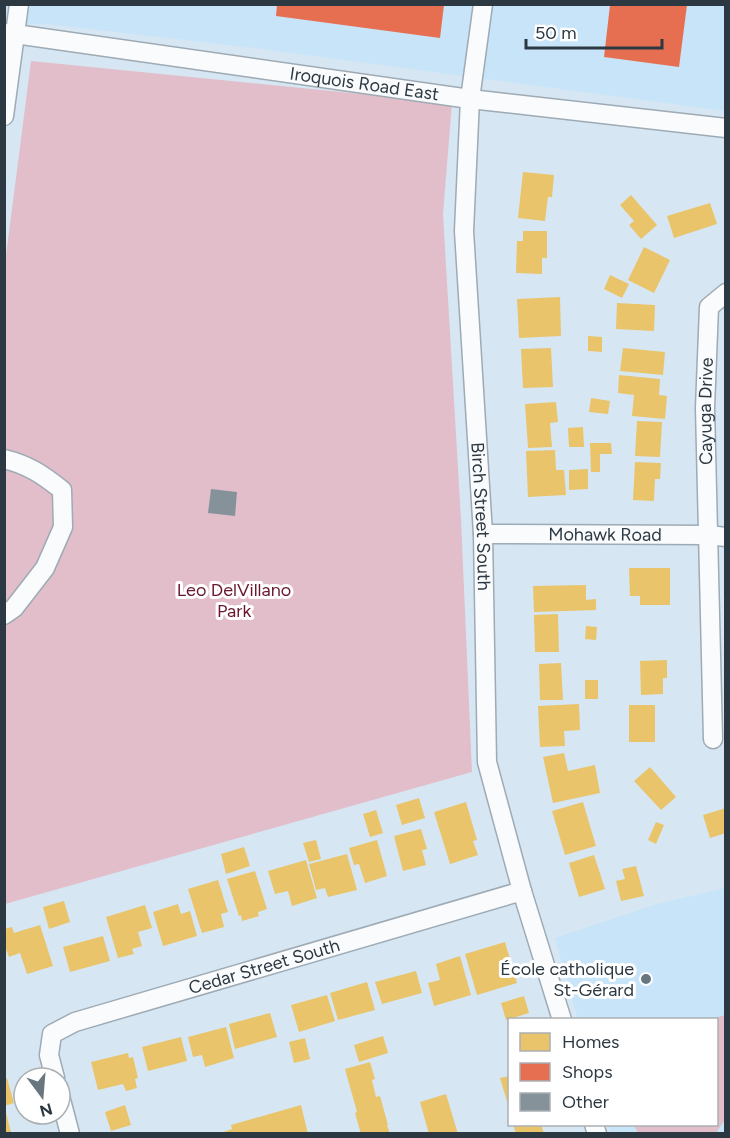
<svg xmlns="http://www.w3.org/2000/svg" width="730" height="1138" viewBox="0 0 730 1138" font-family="Figtree,sans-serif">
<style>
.built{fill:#c8e4f9}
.green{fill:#e2beca}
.homes{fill:#e9c46a}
.shops{fill:#e76f51}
.building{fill:#85929a}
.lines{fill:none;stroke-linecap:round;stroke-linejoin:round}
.minor-casing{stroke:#9eaab4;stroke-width:21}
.minor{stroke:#f9fbfd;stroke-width:18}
.poi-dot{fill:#687680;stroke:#fff;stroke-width:2}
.labels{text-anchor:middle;stroke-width:6;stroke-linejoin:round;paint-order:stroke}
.street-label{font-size:18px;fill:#2d3942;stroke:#fff}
.park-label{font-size:18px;fill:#6a172e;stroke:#fff}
.poi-label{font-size:18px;fill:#2d3942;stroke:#fff;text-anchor:end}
</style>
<rect width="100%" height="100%" fill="#d6e7f3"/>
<path class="built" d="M4,5H725V111L262,49L47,24L5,25Z
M725,888V1133H611L608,1125L716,1124V1020L578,1019L555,938L657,904Z"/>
<path class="green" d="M31,61L452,103L443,214L461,519L472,772L5,904L4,271Z
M725,1015V1120L716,1133H638L634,1125L716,1124V1020L712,1019Z"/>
<path class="homes" d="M523,172L554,175L552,197H548L545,221L518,218Z
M631,195L657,225L641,239L629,225L634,221L620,205Z
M710,203L717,224L674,238L667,216Z
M523,231H547V258H542V274L516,273L517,241H523Z
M644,247L670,260L654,293L628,280Z
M610,275L629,284L622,298L604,289Z
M560,297L561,336L519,338L517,299Z
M617,303L655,305L654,331L616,329Z
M588,336L602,337V352L588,351Z
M551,348L553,387L523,388L521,349Z
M623,348L665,352L663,375L620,371Z
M619,375L660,379L659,395L667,396L665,419L632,416L634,395L618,393Z
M591,398L610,401L608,414L589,412Z
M556,402L558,422L550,423L552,447L528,448L525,404Z
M637,421L662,422L660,457L635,456Z
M583,427L584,447H569L568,428Z
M590,443H611L612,454H600V472H591Z
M555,450L556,470H564L566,495L528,497L526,451Z
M635,462L661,463L660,479H655L654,501L633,500Z
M588,469V489L569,490V470Z
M629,568H670V605H640V596H630Z
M586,585V600L596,599V610L534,612L533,586Z
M558,614L559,652H535L534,615Z
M586,626L597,627L596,640L585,639Z
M667,660V678H663V694L641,695L640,661Z
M561,663L563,700H540L539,664Z
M585,680H598V699H585Z
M579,704L580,730L564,731L565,746L540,747L538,706Z
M629,705H655V742H629Z
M564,753L568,771L595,765L600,793L553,803L543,757Z
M650,767L676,797L661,810L634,781Z
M419,798L425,818L402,825L396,805Z
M466,802L477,840L473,841L478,855L450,864L434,812Z
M583,802L596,846L565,855L552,811Z
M726,808V833L710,838L703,815Z
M376,810L383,833L370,837L363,814Z
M656,822L664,825L656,844L648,840Z
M421,829L427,849L422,850L426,865L403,871L394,836Z
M316,840L321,859L309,862L303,843Z
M377,840L387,876L365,883L359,864L354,865L349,848Z
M244,847L250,866L226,874L221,854Z
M347,854L357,890L328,897L325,888L316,890L309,864Z
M594,855L605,889L579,897L569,863Z
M306,860L317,898L292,906L288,891L275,894L268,871Z
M636,866L644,896L621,901L616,881L625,879L622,869Z
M255,871L267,909L258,912L259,916L242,921L241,915L239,916L227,879Z
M218,880L228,912L221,914L224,927L202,933L188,889Z
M64,901L70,922L49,929L43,907Z
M178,904L181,914L190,911L197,936L163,946L153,912Z
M145,905L152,928L138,932L142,946L132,949L134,954L118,958L106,917Z
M40,925L53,966L27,974L20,953L9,957L4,944V929L12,927L14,933Z
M103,936L110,961L70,972L63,947Z
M505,942L517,983L477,995L465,954Z
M460,956L471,995L434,1006L428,983L440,980L436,964Z
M416,971L422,993L382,1004L375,982Z
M367,982L375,1010L338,1020L330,993Z
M327,995L335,1021L299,1032L291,1005Z
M524,996L529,1013L506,1020L501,1003Z
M270,1013L277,1037L235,1049L229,1024Z
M226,1027L234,1058L205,1067L202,1055L193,1057L188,1037Z
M383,1036L388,1053L359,1062L354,1045Z
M181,1037L187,1061L148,1071L142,1047Z
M305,1038L310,1059L294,1063L289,1042Z
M128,1053L129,1058L133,1057L138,1078L135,1079L137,1088L126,1091L123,1084L98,1090L91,1062Z
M370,1062L375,1079L372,1080L376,1097L380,1096L388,1125H387L390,1134H361L355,1113L357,1112L345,1069Z
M510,1076V1108H509L500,1078Z
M7,1078L14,1103L4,1106V1079Z
M446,1094L458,1134H429L420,1102Z
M125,1105L131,1125L111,1131L105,1112Z
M301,1105L308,1134H218L232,1129L231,1125Z
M5,1109L11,1132L5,1134Z
M513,1124H541L544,1134H516Z"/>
<path class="shops" d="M277,5H444L440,38L276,16Z
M610,5H687L679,67L604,57Z"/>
<path class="building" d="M211,489L237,492L235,516L208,513Z"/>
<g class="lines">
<defs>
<g id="minor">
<path id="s1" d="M483,4L470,99L464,231L483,534L487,762L522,891L562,1020"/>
<path id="s2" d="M4,33L15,34L470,99L726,128"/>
<path d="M4,116L19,4"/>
<path d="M4,459C29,465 43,475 62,490L63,527L45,568L14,608L4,615"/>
<path id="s3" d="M483,534L708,535L726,537"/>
<path id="s4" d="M713,739L705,408L709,307L726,293"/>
<path id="s5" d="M55,1078L49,1055L52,1034L75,1022L522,891"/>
<path d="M60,1096L70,1134"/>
<path d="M594,1124L597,1134"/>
</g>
</defs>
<use href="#minor" class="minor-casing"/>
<use href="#minor" class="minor"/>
</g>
<circle class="poi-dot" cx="646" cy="979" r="6"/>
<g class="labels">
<g class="street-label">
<text dy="6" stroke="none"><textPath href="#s2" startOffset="364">Iroquois Road East</textPath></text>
<text dy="6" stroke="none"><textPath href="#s4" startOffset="328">Cayuga Drive</textPath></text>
<text dy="6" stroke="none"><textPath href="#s1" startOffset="514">Birch Street South</textPath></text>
<text dy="6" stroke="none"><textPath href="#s3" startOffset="122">Mohawk Road</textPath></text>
<text dy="6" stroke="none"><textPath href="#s5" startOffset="268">Cedar Street South</textPath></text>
</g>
<g class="park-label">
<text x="234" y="596">Leo DelVillano<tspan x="234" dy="21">Park</tspan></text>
</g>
<g class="poi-label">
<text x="634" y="975">École catholique<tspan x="634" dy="21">St-Gérard</tspan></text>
</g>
</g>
<rect width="730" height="1138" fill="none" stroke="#2d3942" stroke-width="12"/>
<rect x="508" y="1018" width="210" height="108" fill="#ffffff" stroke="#abb0b3" stroke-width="1.5"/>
<rect x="520" y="1033" width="30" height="18" fill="#e9c46a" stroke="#abb0b3" stroke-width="1.5"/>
<text x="562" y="1048" font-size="18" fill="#2d3942">Homes</text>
<rect x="520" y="1063" width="30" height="18" fill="#e76f51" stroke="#abb0b3" stroke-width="1.5"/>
<text x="562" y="1078" font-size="18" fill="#2d3942">Shops</text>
<rect x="520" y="1093" width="30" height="18" fill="#85929a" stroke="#abb0b3" stroke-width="1.5"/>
<text x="562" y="1108" font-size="18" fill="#2d3942">Other</text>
<g transform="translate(42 1096) rotate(164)"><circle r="28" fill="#ffffff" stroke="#abb0b3" stroke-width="1.5"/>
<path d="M0-4.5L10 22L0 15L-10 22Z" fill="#687680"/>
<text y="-9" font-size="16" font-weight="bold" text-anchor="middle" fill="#2d3942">N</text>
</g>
<path d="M526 39v9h136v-9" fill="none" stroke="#2d3942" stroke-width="3"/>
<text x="535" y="39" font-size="18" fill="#2d3942" stroke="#ffffff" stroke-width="4.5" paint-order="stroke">50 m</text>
</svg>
